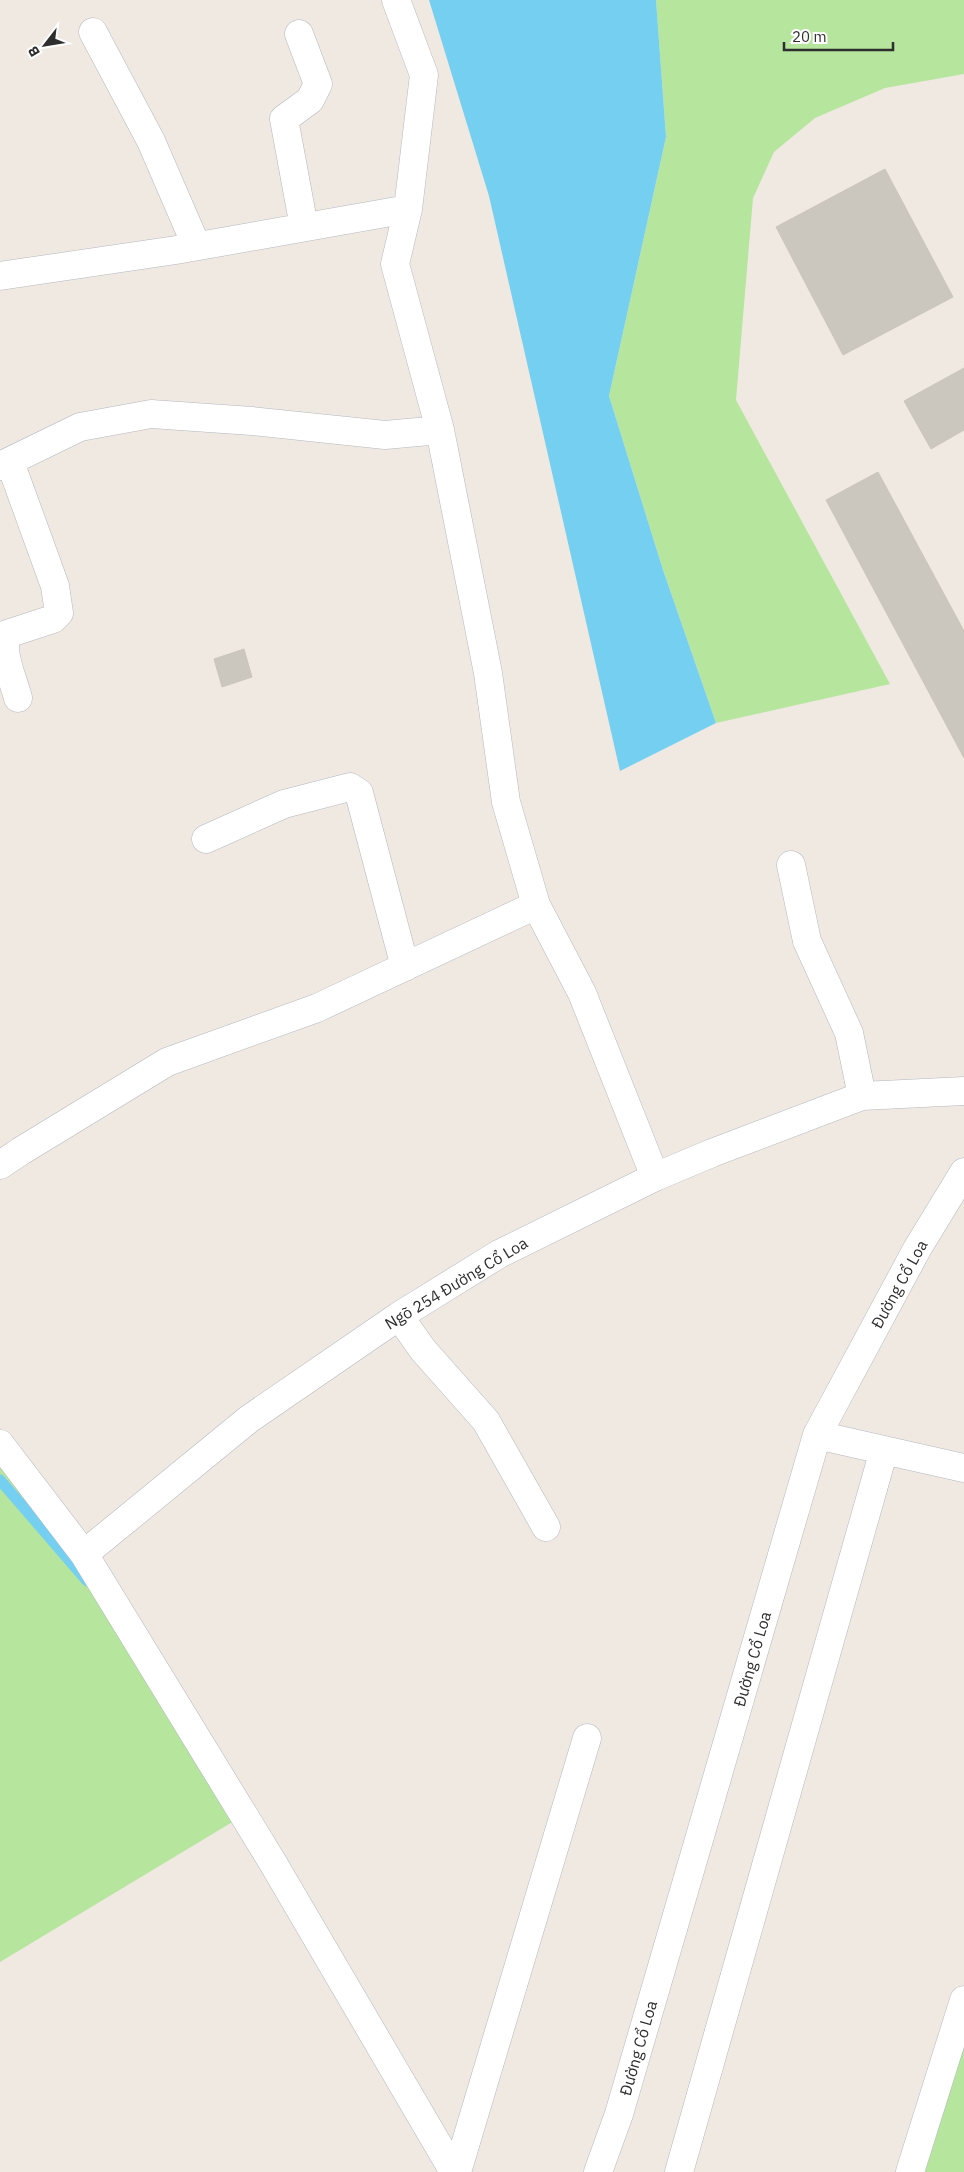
<svg xmlns="http://www.w3.org/2000/svg" width="964" height="2172" viewBox="0 0 964 2172" font-family="'IBM Plex Sans',sans-serif">
<style>
.green{fill:#b6e59e}
.water{fill:#75cff0}
.lines{fill:none;stroke-linecap:round;stroke-linejoin:round}
.stream{stroke:#75cff0;stroke-width:11}
.building{fill:#cbc7bf;stroke:#cbc5ba}
.minor-casing{stroke:#b4b7c1;stroke-width:29}
.minor{stroke:#fff;stroke-width:28}
.labels{text-anchor:middle;stroke-width:4;stroke-linejoin:round;paint-order:stroke}
.street-label{font-size:16px;fill:#2e2e2e;stroke:#fff}
</style>
<rect width="100%" height="100%" fill="#efe9e1"/>
<path class="green" d="M656,0H964V74L885,88L815,118L774,152L753,198L736,400L890,684L716,723L663,570L609,396L666,137Z
M0,1444L244,1815L0,1962Z
M964,2000V2172H910Z"/>
<path class="water" d="M429,0H656L666,137L609,396L663,570L716,723L620,771L489,196Z"/>
<g class="lines">
<path class="stream" d="M0,1480L87,1581"/>
</g>
<path class="building" d="M885,169L953,297L843,355L776,227Z
M964,368V430L931,449L904,401Z
M878,472L964,631V758L826,500Z
M244,649L252,677L222,687L214,659Z"/>
<g class="lines">
<defs>
<path id="minor" d="M396,0L424,75L408,209L395,264L440,430L488,673L506,802L536,905L582,993L655,1177
M93,32L151,141L196,245
M299,34L318,84L310,100L284,119L304,227
M0,276L176,250L408,209
M10,462L55,586L59,613L53,619L7,634C0,653 13,678 18,698
M0,466L80,427L151,414L252,421L385,435L440,430
M206,839L284,804L350,787L359,793L405,967
M791,865L807,941L849,1033L862,1096
M0,1165L21,1151L167,1062L317,1008L536,905
M399,1316L423,1350L486,1421L546,1527
M817,1435L964,1468
M0,1444L84,1554L273,1863L454,2172
M84,1554L249,1419L399,1316L499,1254L655,1177L712,1153L862,1096L964,1091
M457,2172L587,1738
M598,2172L619,2114L817,1435L917,1249L964,1172
M679,2172L884,1450
M910,2172L964,2000"/>
</defs>
<use href="#minor" class="minor-casing"/>
<use href="#minor" class="minor"/>
</g>
<g class="labels">
<g class="street-label">
<text transform="translate(456 1283) rotate(-31)" y="6">Ngõ 254 Đường Cổ Loa</text>
<text transform="translate(899 1284) rotate(-61)" y="6">Đường Cổ Loa</text>
<text transform="translate(752 1659) rotate(-74)" y="6">Đường Cổ Loa</text>
<text transform="translate(638 2048) rotate(-74)" y="6">Đường Cổ Loa</text>
</g>
</g>
<g transform="translate(45 45) rotate(239)" stroke="#ffffff" stroke-width="4" paint-order="stroke">
<path d="M0-4L9 19L0 12L-9 19Z" fill="#2e2e2e"/>
<text y="-8" font-size="14" font-weight="bold" text-anchor="middle" fill="#2e2e2e">B</text>
</g>
<path d="M784 42v8h109v-8" fill="none" stroke="#2e2e2e" stroke-width="2.5"/>
<text x="792" y="42" font-size="15" fill="#2e2e2e" stroke="#ffffff" stroke-width="4" paint-order="stroke">20 m</text>
</svg>
